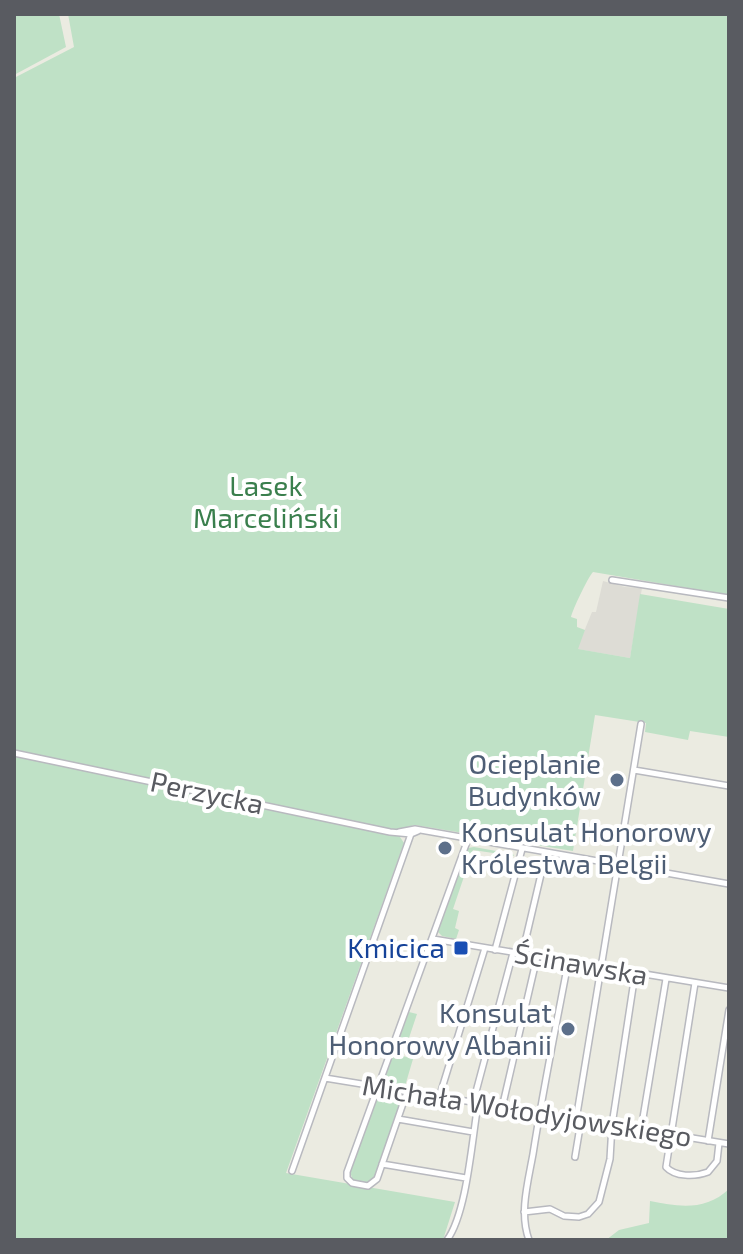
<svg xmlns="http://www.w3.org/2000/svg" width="743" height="1254" viewBox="0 0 743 1254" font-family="'Exo 2',sans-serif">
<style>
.industrial{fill:#dddcd5}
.green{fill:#bfe1c6}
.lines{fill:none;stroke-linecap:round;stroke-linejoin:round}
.minor-casing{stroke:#b8b9bf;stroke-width:8}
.minor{stroke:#fff;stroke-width:5}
.service-dot{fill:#5c6f8a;stroke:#fff;stroke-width:3}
.transit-dot{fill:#1a4fb4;stroke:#fff;stroke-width:3}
.labels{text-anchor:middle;stroke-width:8;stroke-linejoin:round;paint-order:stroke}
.park-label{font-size:28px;fill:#3a7f4d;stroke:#fff}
.service-label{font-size:28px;fill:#4e5e75;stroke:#fff;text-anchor:end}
.street-label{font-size:28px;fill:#595b61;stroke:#fff}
.transit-label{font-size:28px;fill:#164399;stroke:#fff;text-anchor:end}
</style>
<rect width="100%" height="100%" fill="#ebebe1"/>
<path class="industrial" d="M603,581L625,587L642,588L630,658L577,649L592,612H596Z"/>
<path class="green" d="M14,14H59L66,47L14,75Z
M68,14H729V595L593,572C587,579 573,609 571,617L577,619V627L585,630L578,649L630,658L640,594L729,609V737L690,731L688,740L645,732L646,723L595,715L573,851L415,825L403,828L400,837L404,843L286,1173L455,1202L443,1240H14V78L74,47Z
M474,847L513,854L514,856L473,850L453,909L459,911L455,928L459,930L456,939L442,936L438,932L468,848Z
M409,1012L417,1014L403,1056L413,1059L405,1086L426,1092L387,1085L384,1079Z
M384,1093L399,1096L402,1102L374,1180L369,1184L353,1182L350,1171L378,1095Z
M729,1189V1240H606L619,1230L649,1223L650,1201C679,1207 706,1211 729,1189Z"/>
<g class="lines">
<defs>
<path id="minor" d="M612,580L729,598
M14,753L390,832L411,834L418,831
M634,770L729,786
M399,832L415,829L729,884
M433,939L729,988
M495,950L522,849
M522,955L546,853
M695,983L666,1167C675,1177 695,1177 708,1172L717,1161L719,1143
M325,1078L729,1144
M407,1092L377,1179L368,1186L352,1183L347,1178V1172L468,839
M439,1098L485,948
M473,1103L513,953
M502,1108L537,957
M398,1119L473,1132
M576,1120L641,724
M641,1130L666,979
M708,1141L729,1010
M575,1157L581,1121
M382,1164L466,1178
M292,1171L411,834
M524,1212L550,1209L564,1216L579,1217L588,1214L599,1202L610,1159L612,1125L635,974
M447,1240C467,1213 472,1139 478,1104
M529,1240C519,1213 528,1182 533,1154C543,1090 556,1026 568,963"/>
</defs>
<use href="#minor" class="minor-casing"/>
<use href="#minor" class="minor"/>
</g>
<g class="service-dot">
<circle cx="617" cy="780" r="8"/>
<circle cx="445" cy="848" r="8"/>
<circle cx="568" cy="1029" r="8"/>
</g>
<rect class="transit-dot" x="453" y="940" width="16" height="16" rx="4"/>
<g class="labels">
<g class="park-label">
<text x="266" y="496">Lasek<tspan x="266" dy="32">Marceliński</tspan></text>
</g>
<g class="service-label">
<text x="601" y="774">Ocieplanie<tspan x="601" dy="32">Budynków</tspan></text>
<text x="461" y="842" text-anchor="start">Konsulat Honorowy<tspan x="461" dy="32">Królestwa Belgii</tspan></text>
<text x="552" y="1023">Konsulat<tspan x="552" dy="32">Honorowy Albanii</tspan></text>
</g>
<g class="street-label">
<text transform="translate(207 793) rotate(12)" y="10">Perzycka</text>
<text transform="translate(581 964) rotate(10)" y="10">Ścinawska</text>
<text transform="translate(527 1111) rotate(9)" y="10">Michała Wołodyjowskiego</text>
</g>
<g class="transit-label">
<text x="445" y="958">Kmicica</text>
</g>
</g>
<rect width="743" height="1254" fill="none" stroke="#595b61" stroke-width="32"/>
</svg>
